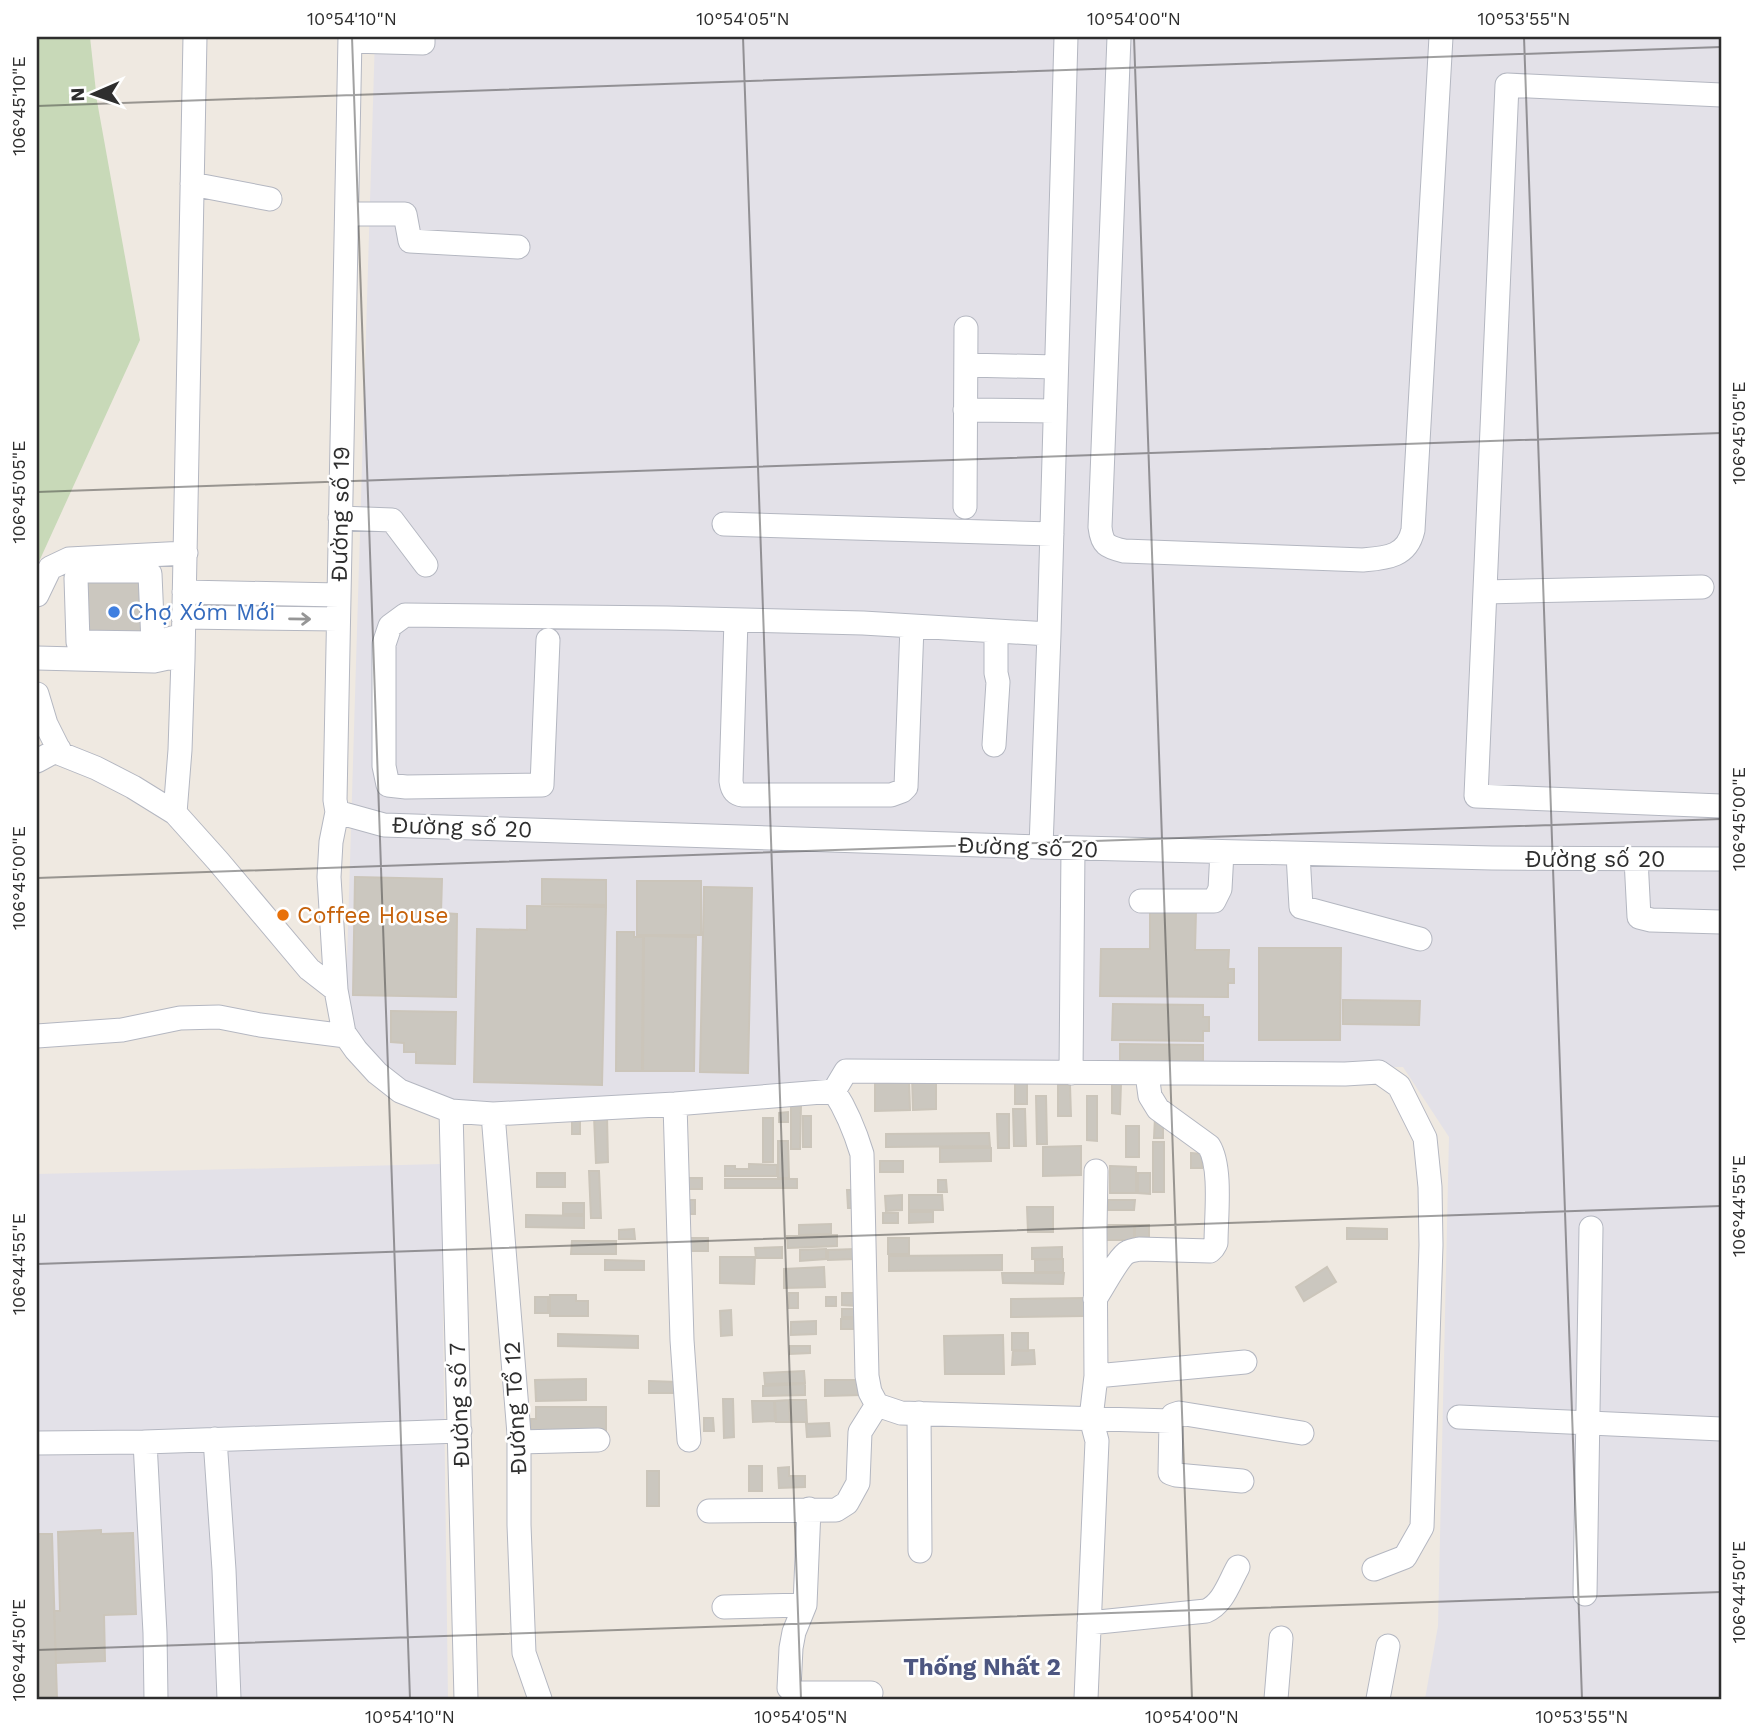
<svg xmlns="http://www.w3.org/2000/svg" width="1758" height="1736" viewBox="0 0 1758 1736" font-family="'Work Sans',sans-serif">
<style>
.industrial{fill:#e3e1e8}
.cemetery{fill:#c8d9b8}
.building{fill:#cbc7bf;stroke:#cbc5ba;stroke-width:2}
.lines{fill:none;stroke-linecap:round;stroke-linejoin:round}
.minor-casing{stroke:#b4b7c1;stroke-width:25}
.minor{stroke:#fff;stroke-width:23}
.oneway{stroke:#969696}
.ticks{fill:none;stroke:#2e2e2e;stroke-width:2;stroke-opacity:0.45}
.shop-dot{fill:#3f7fe0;stroke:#fff;stroke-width:2.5}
.food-dot{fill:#e8710a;stroke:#fff;stroke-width:2.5}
.labels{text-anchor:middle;stroke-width:5;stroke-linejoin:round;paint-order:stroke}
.street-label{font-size:23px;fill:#2e2e2e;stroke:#fff}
.shop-label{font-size:23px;fill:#366cbe;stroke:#fff;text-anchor:start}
.food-label{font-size:23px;fill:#c56008;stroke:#fff;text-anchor:start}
.neighbourhood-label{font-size:24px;font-weight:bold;fill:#4d5680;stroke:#fff}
.neatline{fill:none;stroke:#2e2e2e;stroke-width:2.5}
.ticks-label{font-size:18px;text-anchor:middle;fill:#2e2e2e}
</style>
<rect width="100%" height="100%" fill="#efe9e1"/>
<path class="industrial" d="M375,37H1721V1699H1425L1438,1626L1449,1137L1403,1067L884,1076L752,1108L455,1104L409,1092L345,1026Z
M441,1164L448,1699H37V1174Z"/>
<path class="cemetery" d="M37,37H90L97,101L140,340L37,566Z"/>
<path class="building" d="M80,581L150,583L148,643L79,642Z
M355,877L442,879L441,913L457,914L456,997L353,995Z
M542,879L606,880V905L542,904Z
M637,881H701V935H637Z
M704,887L752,888L748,1073L700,1072Z
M527,906L606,907L602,1085L474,1082L477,929L527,930Z
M1150,910L1196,911L1195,950H1229L1228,969H1234V983H1228V997L1100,996L1101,949H1150Z
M617,932H634V937H643L642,1071H616Z
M644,936L696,937L694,1071H643Z
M1259,948H1341L1340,1040H1259Z
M1343,1000L1420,1001L1419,1025L1343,1024Z
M1113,1004L1203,1005V1017H1209V1031H1203V1041L1112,1040Z
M391,1011L456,1012L455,1064L416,1063V1052H404V1043L391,1042Z
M1120,1044L1203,1045V1068L1120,1067Z
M936,1075V1109L913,1110L912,1076Z
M875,1082H909L910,1110L875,1111Z
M1015,1083H1027V1104H1015Z
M1112,1083H1121L1120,1114L1112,1113Z
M1058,1085H1070L1071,1116H1058Z
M1036,1096H1046L1047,1144H1037Z
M1087,1096H1097V1141L1087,1140Z
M791,1105H801L800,1149H791Z
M1013,1109H1025L1026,1146H1014Z
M788,1112V1122H779V1113Z
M572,1113H580V1134H572Z
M997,1114H1009V1148H998Z
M594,1116H607L608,1162L596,1163Z
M803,1116H811V1147H803Z
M1155,1117H1163V1138H1154Z
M763,1118H773V1162H763Z
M1126,1126H1139V1157H1126Z
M989,1133L990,1146L886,1147V1134Z
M778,1141H788L789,1178H778Z
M1153,1142H1164V1192H1153Z
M1081,1146V1175L1043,1176V1147Z
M940,1148H991V1161L940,1162Z
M1191,1153L1202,1154V1168H1191Z
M880,1161H903V1172H880Z
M749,1164L777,1165V1176H725V1166H735V1169H749Z
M1110,1166L1136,1167V1193H1110Z
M589,1171H599L601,1218H591Z
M537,1173H565V1187H537Z
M1138,1173H1150V1194L1138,1193Z
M687,1178H702V1189H687Z
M725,1179H797V1188H725Z
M938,1180H946L947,1192H938Z
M847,1190H858V1208H848Z
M902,1195V1210L886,1211L885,1196Z
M909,1195H942L943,1210H909Z
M686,1200H695V1214H686Z
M1108,1200H1135L1134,1210H1108Z
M563,1203H584V1214H563Z
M1027,1207H1053V1232H1028Z
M909,1212H933V1222L909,1223Z
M883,1213H898V1223H883Z
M526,1215L584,1216V1228L526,1227Z
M831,1224V1234L799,1235V1225Z
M1107,1225H1134V1240H1107Z
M1135,1225H1149V1242H1135Z
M1347,1228L1387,1229V1239H1347Z
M634,1229L635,1239H619V1230Z
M837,1235V1246L788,1248L787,1236Z
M686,1238H708V1251H686Z
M888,1238H909V1254H888Z
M572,1241H616V1254H571Z
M782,1247V1258H756L755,1248Z
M1062,1247V1259H1032V1248Z
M826,1249V1259L800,1261V1250Z
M855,1249V1259L828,1260V1250Z
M1002,1255V1270L889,1271V1256Z
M720,1257H755L754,1284L720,1283Z
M1063,1259V1272H1035V1260Z
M605,1260L644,1261V1270H605Z
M824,1267L825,1287L784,1288V1269Z
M1327,1267L1336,1282L1304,1301L1296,1287Z
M1002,1273H1064L1063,1284L1003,1283Z
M789,1293H798V1308H789Z
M842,1293H856V1306L842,1305Z
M550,1295H576V1301H588V1316H550Z
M535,1297H548V1313H535Z
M826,1297H836V1306H826Z
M1084,1298V1316L1011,1317V1299Z
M842,1309H856V1317H842Z
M731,1310L732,1335L721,1336L720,1311Z
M841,1319H854V1329H841Z
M816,1321V1334L791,1335V1322Z
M1012,1333H1028V1351L1012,1350Z
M558,1334L638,1336V1348L558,1346Z
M1003,1335L1004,1374H945L944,1336Z
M790,1346H810V1353L790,1354Z
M1034,1350L1035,1364L1012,1365L1013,1351Z
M804,1371L805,1383L765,1384L764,1373Z
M586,1379V1400L536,1401L535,1380Z
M825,1380H861V1395L825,1396Z
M649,1381L677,1382V1393H649Z
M805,1384V1395L763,1396V1386Z
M723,1399H733L734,1437L724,1438Z
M789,1400L790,1422H776L775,1401Z
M790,1400H806L807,1422H791Z
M752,1401H774L775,1421L753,1422Z
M536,1407H606V1432L531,1431V1419H536Z
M704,1418H713L714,1431H704Z
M829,1423L830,1436L807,1437L806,1424Z
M749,1466H762V1491H749Z
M789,1467V1476H805V1487L779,1488L778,1468Z
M647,1471H659V1506H647Z
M101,1530V1534L133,1533L136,1614L104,1615L105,1661L56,1663L54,1611H60L58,1532Z
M37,1534H52L57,1699H37Z"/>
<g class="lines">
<defs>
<path id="minor" d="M350,37L335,800L337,812L331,842L329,877L336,990L344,1033L356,1050L377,1073L400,1091L451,1111L493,1114L675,1104L834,1091C847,1111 855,1131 862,1154L867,1376L870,1392L877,1405L901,1413L1171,1421L1173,1415L1179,1413L1302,1433
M1119,37L1100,527C1102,545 1107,547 1124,551L1363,560C1386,558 1407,557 1413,530L1441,37
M350,41L423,43V37
M1721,95L1507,85L1476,796L1721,806
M192,184L270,199
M347,214H405L410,241L518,247
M966,365L1056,367
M965,410L1055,411
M965,507L966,328
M340,518L392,520L426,565
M724,524L1052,534
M184,592L339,595
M1485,592L1702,587
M37,595L50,568L69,559L186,553
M183,617L338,619
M736,620L731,781C732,789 734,794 743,795H891L902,791L906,787L912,626
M548,640L542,785L406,787L388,785L384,766V644L390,626L405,615L667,618L863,623L1049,634
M153,643L150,574L144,571H80L76,578L78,642L153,643L183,635
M37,658L154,661L168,658L183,659
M37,694L46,724L61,754L96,768L133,787L175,813L218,861L309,969L336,990
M994,745L998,682L996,673V631
M37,761L59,749
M337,812L384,825L1041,847L1492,858L1721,859
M175,813L180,750L183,659L195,37
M1041,847L1049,634L1066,37
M1298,854L1301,907L1420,939
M1636,859L1639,917L1651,920L1721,922
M1141,901H1214L1220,889L1222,852
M37,1036L122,1030L180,1018L219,1017L260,1025L346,1036
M1071,1073L1073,848
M834,1091L846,1071L1345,1074L1379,1072L1399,1086L1425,1138L1430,1187L1431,1245L1422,1527L1405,1557L1374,1569
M675,1104L682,1340L689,1440
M451,1111L466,1699
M493,1114L519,1434V1525L524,1653L540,1699
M1095,1299C1102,1289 1119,1256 1128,1252C1132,1250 1136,1250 1139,1249L1210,1251L1213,1248L1216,1243C1216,1217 1222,1167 1209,1146L1158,1109L1150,1096L1147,1074
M1096,1376L1245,1362
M919,1413L920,1551
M1459,1417L1721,1429
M1171,1421L1170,1473L1176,1475L1242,1481
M215,1439L224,1570L229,1699
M145,1442L155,1633L156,1699
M519,1442L598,1440
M37,1443L145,1442L460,1431
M809,1509L805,1605L794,1632L791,1648L789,1688L795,1693H871
M709,1511L836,1510L847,1503L858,1483L860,1432L877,1405
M1585,1594L1591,1228
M724,1607L805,1605
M1089,1623L1206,1611C1223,1604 1229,1583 1238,1567
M1086,1699L1097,1441L1091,1418L1096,1376L1095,1229L1096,1171
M1276,1699L1281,1638
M1378,1699L1388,1646"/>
</defs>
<use href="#minor" class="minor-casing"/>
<use href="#minor" class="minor"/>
</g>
<defs><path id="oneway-shaft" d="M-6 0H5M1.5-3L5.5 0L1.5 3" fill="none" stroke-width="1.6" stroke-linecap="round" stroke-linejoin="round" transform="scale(1.75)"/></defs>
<use class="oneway" href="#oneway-shaft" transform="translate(300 619) rotate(1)"/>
<path class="ticks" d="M352,37L410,1699M743,37L801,1699M1134,37L1192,1699M1524,37L1582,1699M37,106L1721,47M37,492L1721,433M37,878L1721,819M37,1264L1721,1206M37,1650L1721,1592"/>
<circle class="shop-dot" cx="114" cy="612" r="7"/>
<circle class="food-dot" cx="283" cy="915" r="7"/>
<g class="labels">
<g class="street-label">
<text transform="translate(340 514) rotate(-89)" y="8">Đường số 19</text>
<text transform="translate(462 827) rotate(2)" y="8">Đường số 20</text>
<text transform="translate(1028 847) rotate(2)" y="8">Đường số 20</text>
<text x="1595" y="867">Đường số 20</text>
<text transform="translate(459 1405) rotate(-92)" y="8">Đường số 7</text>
<text transform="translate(515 1408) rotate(-93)" y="8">Đường Tổ 12</text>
</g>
<g class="shop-label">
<text x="128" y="620">Chợ Xóm Mới</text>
</g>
<g class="food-label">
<text x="297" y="923">Coffee House</text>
</g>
<g class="neighbourhood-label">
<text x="982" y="1675">Thống Nhất 2</text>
</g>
</g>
<rect width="1758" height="1736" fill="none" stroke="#ffffff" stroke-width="77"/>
<g transform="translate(94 94) rotate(268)" stroke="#ffffff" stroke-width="5" paint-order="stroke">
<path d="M0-5L12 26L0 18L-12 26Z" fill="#2e2e2e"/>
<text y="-10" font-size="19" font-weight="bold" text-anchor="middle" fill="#2e2e2e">N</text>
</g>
<rect x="38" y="38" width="1682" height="1660" class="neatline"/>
<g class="ticks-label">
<text x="352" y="25">10°54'10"N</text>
<text x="743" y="25">10°54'05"N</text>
<text x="1134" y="25">10°54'00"N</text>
<text x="1524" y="25">10°53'55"N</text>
<text transform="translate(19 106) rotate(-90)" y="6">106°45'10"E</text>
<text transform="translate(1739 433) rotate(-90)" y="6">106°45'05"E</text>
<text transform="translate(19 492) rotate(-90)" y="6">106°45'05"E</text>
<text transform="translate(1739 819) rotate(-90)" y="6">106°45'00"E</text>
<text transform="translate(19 878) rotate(-90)" y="6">106°45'00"E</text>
<text transform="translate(1739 1206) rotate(-90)" y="6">106°44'55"E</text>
<text transform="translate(19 1264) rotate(-90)" y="6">106°44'55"E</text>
<text transform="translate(1739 1592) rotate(-90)" y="6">106°44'50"E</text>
<text transform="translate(19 1650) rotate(-90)" y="6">106°44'50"E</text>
<text x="410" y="1723">10°54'10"N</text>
<text x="801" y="1723">10°54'05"N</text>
<text x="1192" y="1723">10°54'00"N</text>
<text x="1582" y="1723">10°53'55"N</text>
</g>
</svg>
